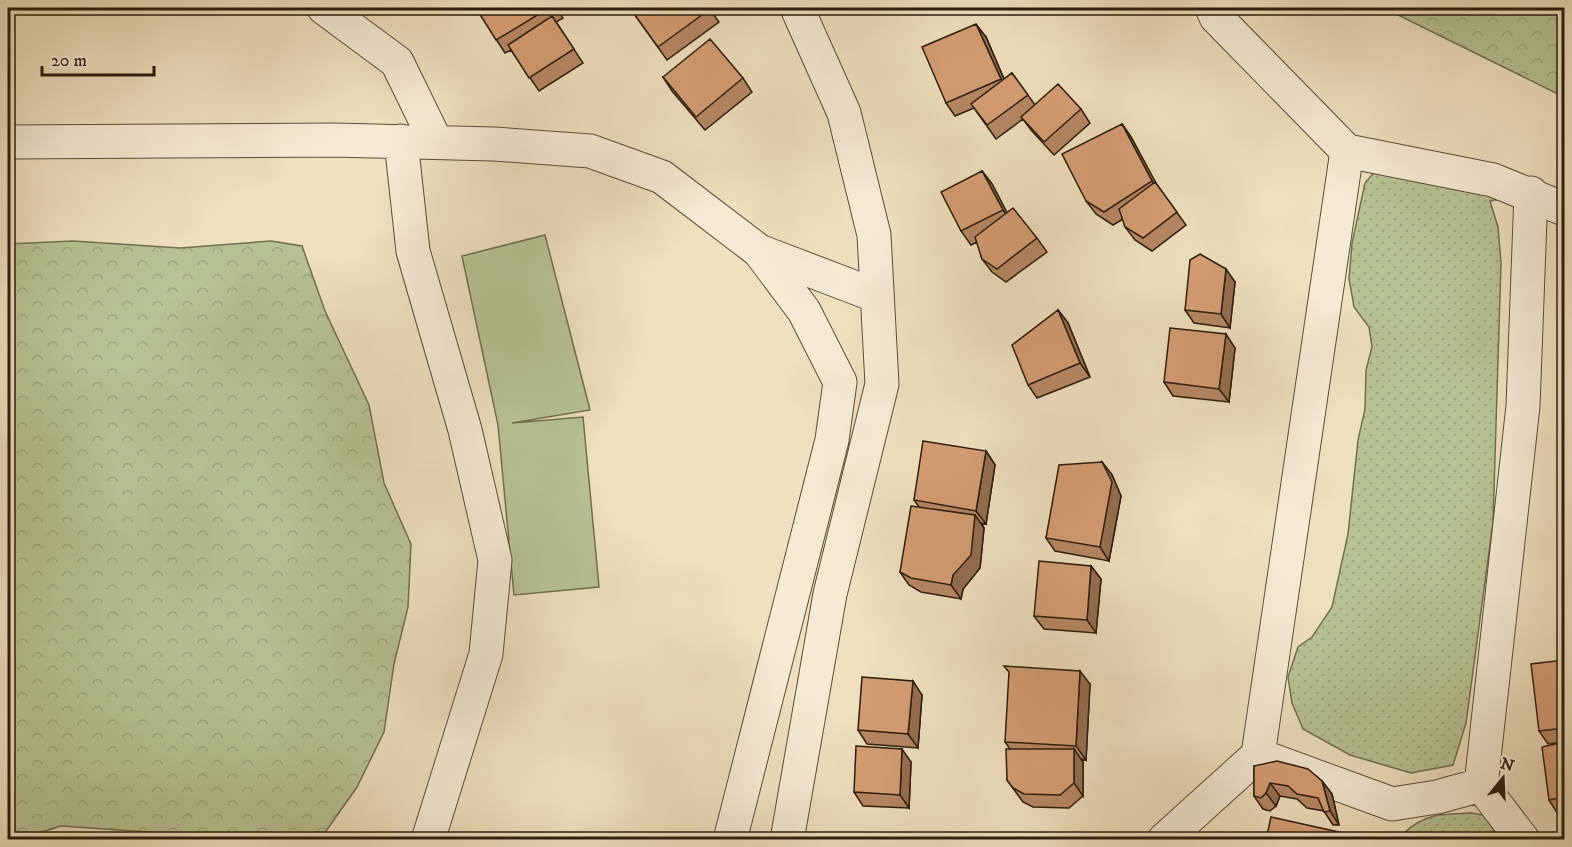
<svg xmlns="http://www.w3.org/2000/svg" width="1572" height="847" viewBox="0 0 1572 847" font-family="'IM FELL DW Pica',serif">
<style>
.green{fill:url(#green-dots);stroke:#707050;stroke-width:1.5}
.forest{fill:url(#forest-crowns);stroke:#707050;stroke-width:1.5}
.pitch{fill:#b7c393;stroke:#707050;stroke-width:1.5}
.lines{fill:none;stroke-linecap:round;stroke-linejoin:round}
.minor-casing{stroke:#5b4d39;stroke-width:35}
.minor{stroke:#f5ebd5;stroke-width:33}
.wall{fill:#b78764;stroke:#2a1c0d;stroke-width:1.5}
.shaded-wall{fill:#956e51;stroke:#2a1c0d;stroke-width:1.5}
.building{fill:#d59d74;stroke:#2a1c0d;stroke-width:1.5}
</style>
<defs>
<pattern id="green-dots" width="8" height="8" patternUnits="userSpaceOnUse" patternTransform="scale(1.5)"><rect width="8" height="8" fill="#b7c393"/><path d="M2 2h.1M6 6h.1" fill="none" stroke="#9ea77e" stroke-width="1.8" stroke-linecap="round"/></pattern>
<pattern id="forest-crowns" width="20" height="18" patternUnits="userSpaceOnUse" patternTransform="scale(1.5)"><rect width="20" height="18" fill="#b7c393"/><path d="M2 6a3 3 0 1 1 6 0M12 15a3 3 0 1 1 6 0" fill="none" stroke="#9ea77e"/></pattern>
</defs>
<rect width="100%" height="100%" fill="#efe0be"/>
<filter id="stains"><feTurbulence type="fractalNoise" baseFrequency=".00333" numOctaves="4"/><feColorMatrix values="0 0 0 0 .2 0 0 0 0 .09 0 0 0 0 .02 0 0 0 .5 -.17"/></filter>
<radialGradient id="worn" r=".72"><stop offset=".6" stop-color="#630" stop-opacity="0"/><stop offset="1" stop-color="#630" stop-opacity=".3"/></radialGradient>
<path class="green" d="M1376,170L1531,193L1490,201L1498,227L1501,263L1493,522L1466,723L1453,765L1411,773L1350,755L1303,729L1292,703L1288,677L1298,647L1312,637L1332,607L1348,534L1358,440L1365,409L1366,370L1372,347L1369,327L1354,307L1349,279L1352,243L1365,183Z
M1472,813L1487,816L1498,839H1410L1404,833C1425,813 1443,814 1472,813Z"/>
<path class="forest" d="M1384,8H1564V97Z
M73,241L180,248L271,241L302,246L325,311L369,405L384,483L411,544L408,607L394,664L384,732L357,787L324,834L262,840L61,826L19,839H8V244Z"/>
<path class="pitch" d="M545,235L590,410L512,423L583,417L599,587L514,595L498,425L462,256Z"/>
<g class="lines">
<defs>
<path id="minor" d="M324,8L397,62L436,142
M1212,8L1216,17L1347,151L1493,180L1564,209
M401,141L413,251L465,430L495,560L486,654L428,840
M8,142L334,140L494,144L590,151L662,177L759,251L804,311L840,382L832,440L730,840
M759,251L877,296
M1258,755L1347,151
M1481,785L1523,406L1531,193
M787,840L830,594L882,384L874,235L844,113L797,8
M1164,840L1258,755L1392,804L1437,797L1481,785L1523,840"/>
</defs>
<use href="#minor" class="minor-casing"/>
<use href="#minor" class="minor"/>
</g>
<path class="wall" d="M476,8H556L563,18L556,22L583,63L539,91L511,50L505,53Z
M709,8L719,22L667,60L632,11Z
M986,37L1004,79L1012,73L1035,105L1081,109L1090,123L1054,155L1031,130L1023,119L996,139L974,108L955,116L946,103Z
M663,77L743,78L752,92L705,130L672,91Z
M1122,124L1131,137L1155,182L1186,225L1152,251L1135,240L1125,227L1123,219L1113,225L1096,214L1086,201Z
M982,171L992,184L1007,213L1037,238L1047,252L1006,282L992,272L982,259L977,242L971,245L961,231Z
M1235,282L1230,328L1194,323L1185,310Z
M1058,310L1068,323L1090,377L1037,398L1028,385Z
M1235,348L1229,402L1173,396L1164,382Z
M986,451L995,465L986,524L981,523L984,528L980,568L963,589L961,599L921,592L909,585L900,572L919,507L914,500Z
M1102,462L1112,475L1121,496L1109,561L1055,551L1046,538Z
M1091,566L1101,579L1096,633L1044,629L1034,616Z
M1564,660V742L1548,744L1539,731Z
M1090,684L1086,760L1081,759L1083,762V796L1069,808L1033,807L1023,802L1007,780L1010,749L1005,742Z
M922,695L918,748L867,744L858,730Z
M1564,742V812L1558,814L1549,800Z
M911,762L909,808L863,806L854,792Z
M1254,766L1322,781L1332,794L1339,825H1333L1324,811L1307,808L1297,799L1280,796L1276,806L1270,811L1263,809L1254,796Z"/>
<path class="shaded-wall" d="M976,24L986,37L1010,93L1001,79Z
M1122,124L1131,137L1162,194L1152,181Z
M982,171L992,184L1013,224L1003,210Z
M1226,269L1235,282L1230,328L1221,314Z
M1058,310L1068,323L1090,377L1080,363Z
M1226,334L1235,348L1229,402L1219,389Z
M986,451L995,465L986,524L976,511Z
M1102,462L1112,475L1121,496L1109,561L1100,547Z
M975,515L984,528L980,568L963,589L961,599L951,585L953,575Z
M1091,566L1101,579L1096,633L1087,620Z
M1080,671L1090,684L1086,760L1076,746Z
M913,681L922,695L918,748L908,734Z
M902,749L911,762L909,808L900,795Z
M1074,749L1083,762V796L1074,783Z
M1322,781L1332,794L1339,825L1330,811Z
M1270,783L1280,796L1276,806L1266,793Z"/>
<path class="building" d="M476,8H549L496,40Z
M638,8H709L710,9L658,47L632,11Z
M552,16L574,49L529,78L508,45Z
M976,24L1001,79L946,103L922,47Z
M710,39L743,78L696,117L663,77Z
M1012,73L1028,95L987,125L971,104Z
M1058,84L1081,109L1044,142L1021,117Z
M1122,124L1152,181L1104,212L1086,201L1062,154Z
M982,171L1003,210L961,231L941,192Z
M1155,182L1177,212L1143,238L1125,227L1119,209Z
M1013,208L1037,238L997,269L982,259L975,237Z
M1200,254L1226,269L1221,314L1185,310L1190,260Z
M1058,310L1080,363L1028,385L1012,345Z
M1170,328L1226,334L1219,389L1164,382Z
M923,441L986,451L976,511L914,500Z
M1102,462L1112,482L1100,547L1046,538L1059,465Z
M911,506L975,515L971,555L953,575L951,585L911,578L900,572Z
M1039,561L1091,566L1087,620L1034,616Z
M1564,660V728L1539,731L1531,664Z
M1004,666L1080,671L1076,746L1005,742L1009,672Z
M862,677L913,681L908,734L858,730Z
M1564,742V797L1549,800L1542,747Z
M856,746L902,749L900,795L854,792Z
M1006,749H1074V783L1060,795L1024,794L1013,788L1007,780Z
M1277,761L1308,769L1322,781L1330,811L1324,812L1318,798L1297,794L1288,786L1270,783L1266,793L1261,798L1254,796V766Z
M1271,817L1375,840H1266Z
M1212,836L1228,840H1211Z"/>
<rect width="1572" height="847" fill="none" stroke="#efe0be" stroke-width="30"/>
<rect x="9" y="9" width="1554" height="829" fill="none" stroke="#2a1c0d" stroke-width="3"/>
<rect x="15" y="15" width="1542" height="817" fill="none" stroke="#2a1c0d" stroke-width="1.5"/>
<g transform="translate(1503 778) rotate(18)" stroke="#f5ebd5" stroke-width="4.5" paint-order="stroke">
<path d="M0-4.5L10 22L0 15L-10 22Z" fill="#2a1c0d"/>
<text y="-9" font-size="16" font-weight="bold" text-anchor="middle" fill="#2a1c0d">N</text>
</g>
<path d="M42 66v9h112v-9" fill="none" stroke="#2a1c0d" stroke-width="3"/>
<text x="51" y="66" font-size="18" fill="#2a1c0d" stroke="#f5ebd5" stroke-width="4.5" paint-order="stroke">20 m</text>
<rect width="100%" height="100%" filter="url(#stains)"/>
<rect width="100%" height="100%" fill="url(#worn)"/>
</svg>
